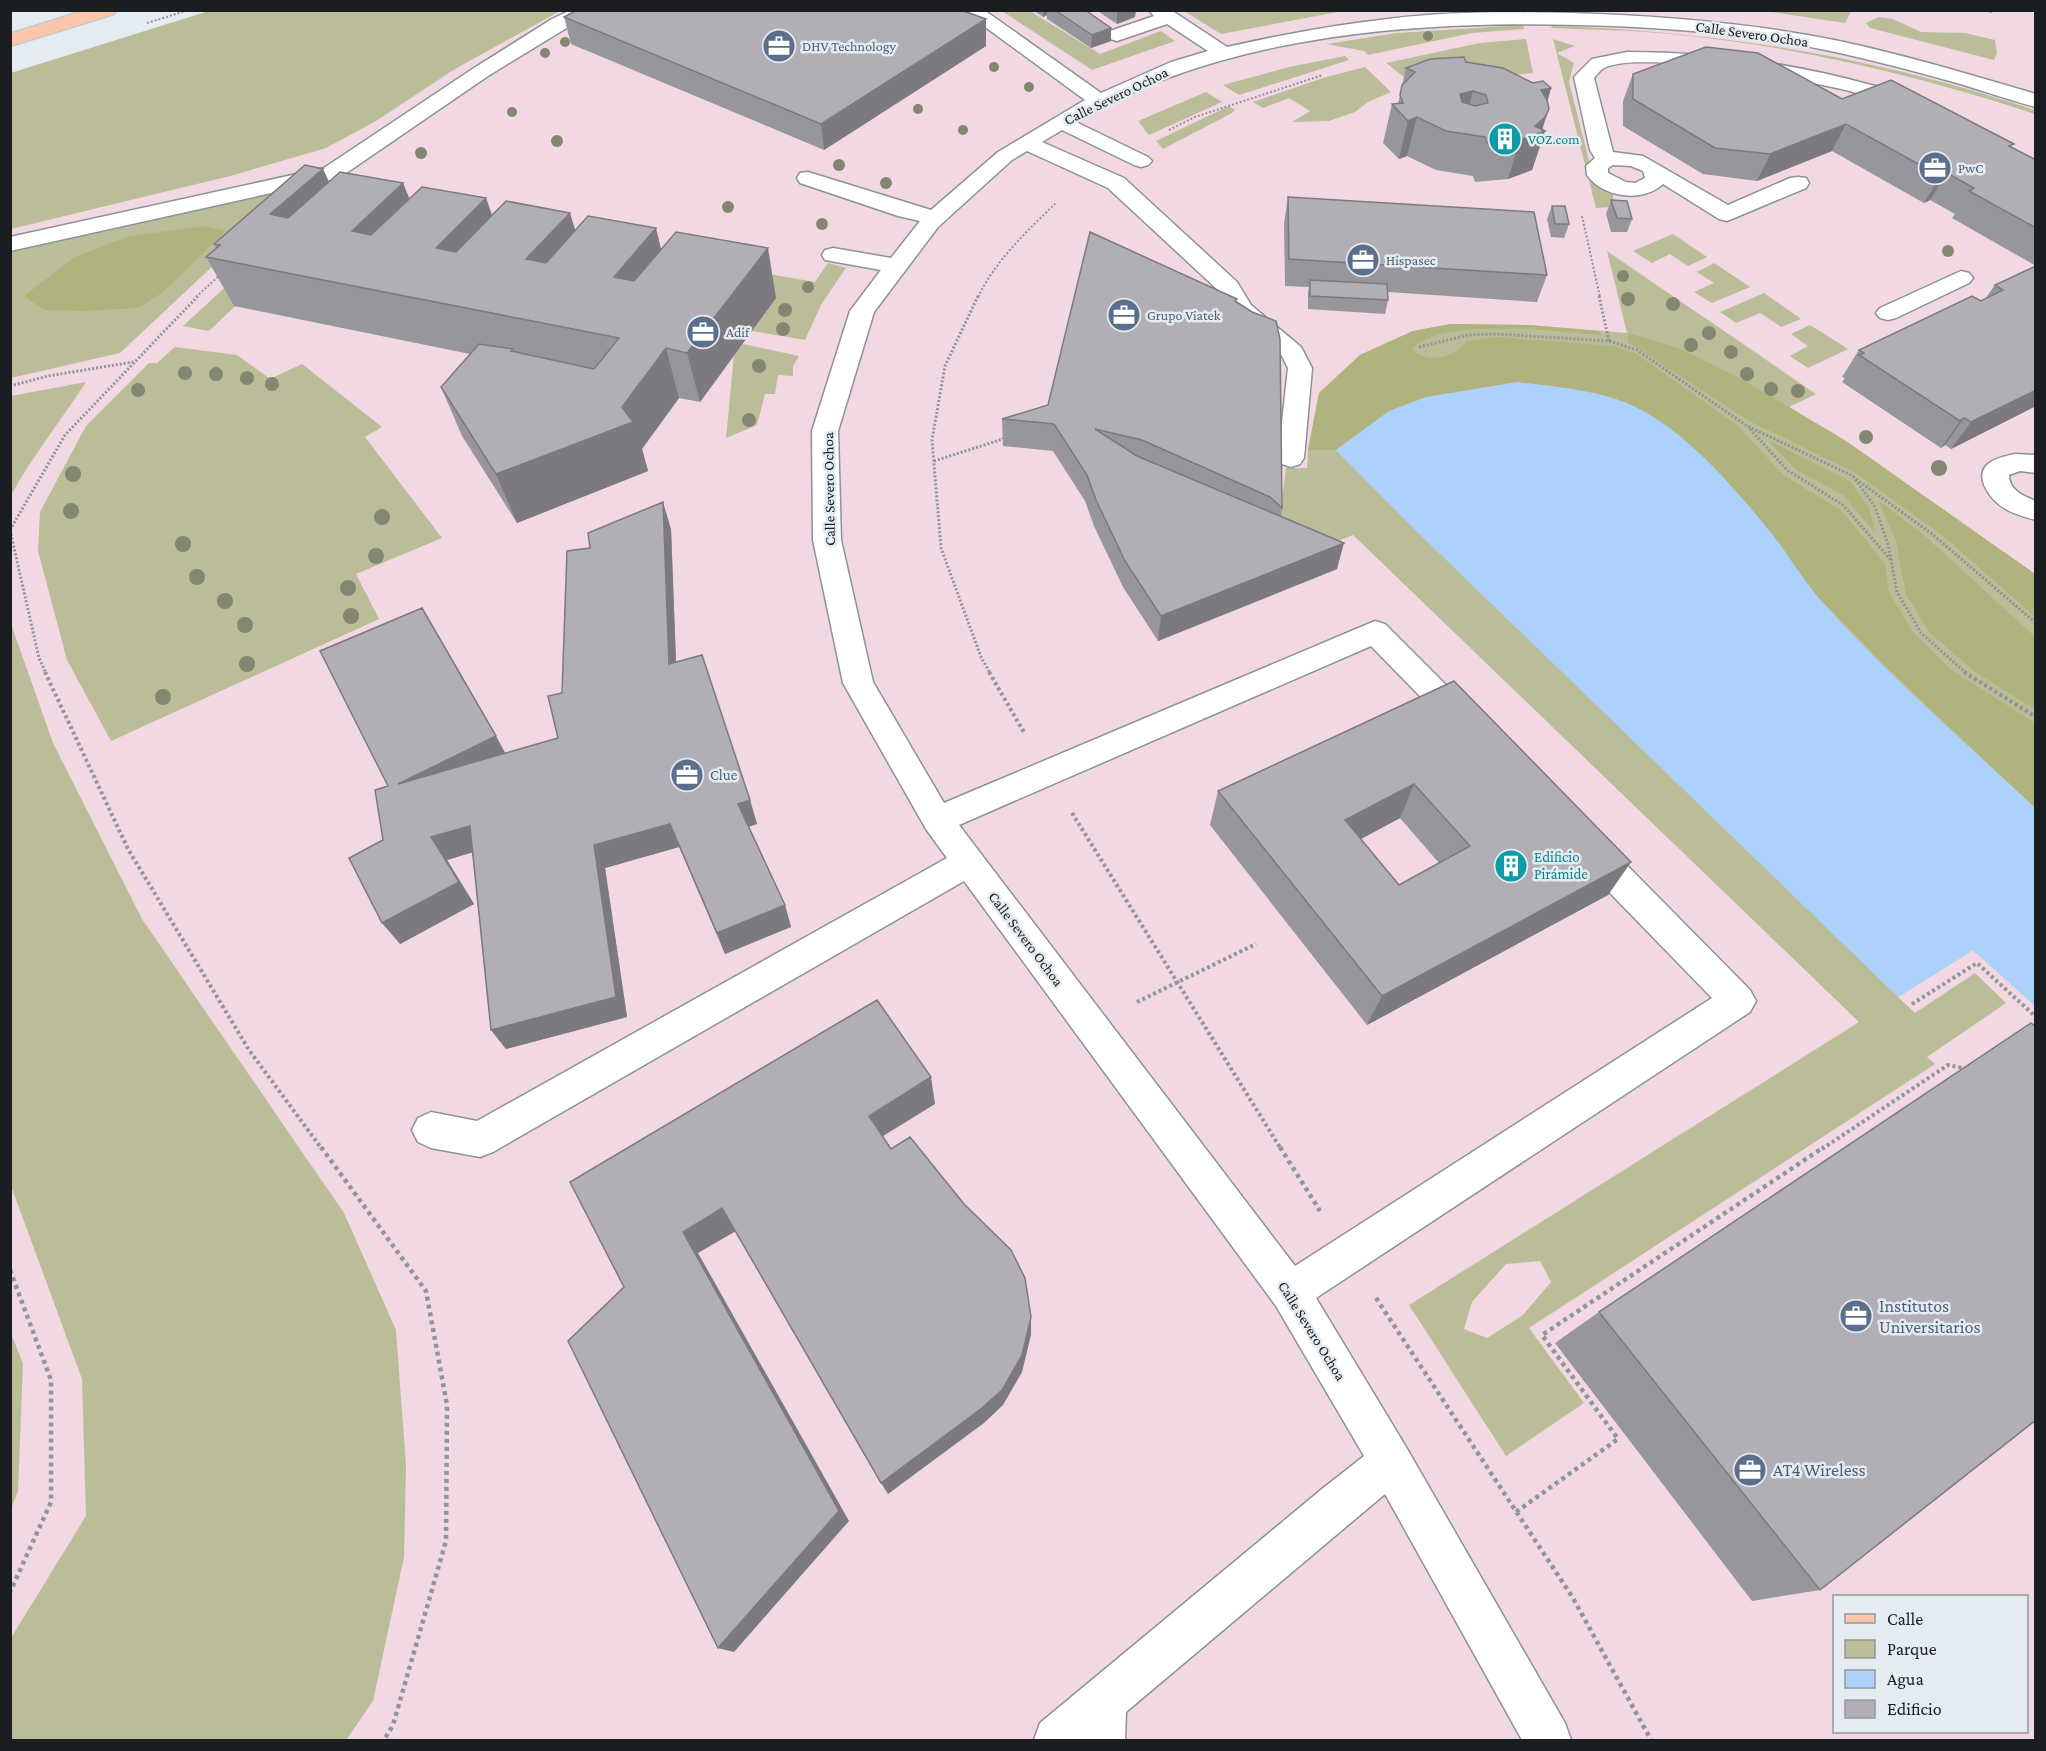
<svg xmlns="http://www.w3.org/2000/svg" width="2046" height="1751" viewBox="0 0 2046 1751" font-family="'Crimson Pro',serif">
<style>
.commercial{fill:#f1d8e2;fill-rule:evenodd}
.green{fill:#bbbd98;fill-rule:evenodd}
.forest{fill:#b0b37e}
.water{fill:#acd2fb}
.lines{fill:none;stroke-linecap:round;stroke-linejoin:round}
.minor-casing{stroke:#8c9398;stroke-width:3}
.major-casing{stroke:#c8c9c9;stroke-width:3}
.path-far3{stroke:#90959a;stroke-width:2;stroke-dasharray:2 2;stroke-linecap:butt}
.path-far2{stroke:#90959a;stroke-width:3;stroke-dasharray:2 2;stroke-linecap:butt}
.path-far1{stroke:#90959a;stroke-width:4;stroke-dasharray:3 3;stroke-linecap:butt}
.path{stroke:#90959a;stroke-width:4.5;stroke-dasharray:4 4;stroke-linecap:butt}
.minor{fill:#fff;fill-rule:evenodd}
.major{fill:#fdc5a9;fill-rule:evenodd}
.tree{fill:#838671}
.wall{fill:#98969d;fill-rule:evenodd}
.shaded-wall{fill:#7c7a7f}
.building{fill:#b1aeb6;stroke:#7c7a7f;stroke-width:1.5;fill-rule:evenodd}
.labels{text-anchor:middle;stroke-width:5;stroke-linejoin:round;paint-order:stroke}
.far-service-label{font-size:14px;fill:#4e5e75;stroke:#e4ebf1;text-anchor:start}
.far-culture-label{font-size:14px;fill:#0d838f;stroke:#e4ebf1;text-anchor:start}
.street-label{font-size:15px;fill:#1b1e20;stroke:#e4ebf1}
.service-label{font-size:15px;fill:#4e5e75;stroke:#e4ebf1;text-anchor:start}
.culture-label{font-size:15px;fill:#0d838f;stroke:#e4ebf1;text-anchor:start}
.near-service-label{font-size:18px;fill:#4e5e75;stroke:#e4ebf1;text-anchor:start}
</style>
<rect width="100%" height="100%" fill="#e4ebf1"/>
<path class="commercial" d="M212,10L2035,11V1740H11L10,73ZM1834,1596H2026V1732H1834Z"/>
<path class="green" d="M212,10H560V11L455,69L376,121L326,148L230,176L11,229V73Z
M1002,11H1030L1100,54L1161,31L1175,41L1092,70Z
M1184,11H1343L1221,34Z
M1765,11H1851L1845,23Z
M1879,17L1893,19L1921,32L1965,33L1995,40L1997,53L1994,60L1870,28L1866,23Z
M1523,25L1524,29L1472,33L1368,55L1364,51L1327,44L1397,33Z
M1551,26C1718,31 1876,57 2035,110V114C1917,75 1795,46 1671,34C1631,30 1592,30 1552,28Z
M1526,39L1533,73L1414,85L1386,63L1480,43Z
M1553,39L1575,46L1557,53L1574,63L1569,82L1594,180L1601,188L1613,194L1614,207L1596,208Z
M1345,56L1349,60L1239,95L1223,85L1289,67Z
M1365,67L1391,92L1368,102L1355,112L1329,121L1292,122L1310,111L1289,98L1263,108L1253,102L1323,78Z
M1206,92L1222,102L1149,135L1138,121Z
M1229,106L1235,110L1232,113L1163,149L1156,141Z
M297,187L120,353L11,378V252Z
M324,196L815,282L828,263L846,268L821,305L805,340L752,331L776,298L247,295L209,331L183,326Z
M1673,234L1707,257L1688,266L1670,254L1652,263L1633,251Z
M1607,251L1816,394L1789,407L1846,441L2035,574V1006L1973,950L1898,997L1915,1013L1975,973L2006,1003L1927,1057L1935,1064L1529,1328L1584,1403L1506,1456L1409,1305L1859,1022L1353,535L1314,551L1280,516L1286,468H1307L1308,450L1319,393L1360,355L1413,331L1451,324L1529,325L1627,333ZM1540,1261L1551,1282L1523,1315L1487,1338L1464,1329L1472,1302L1506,1264Z
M1714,263L1750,287L1712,303L1694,292L1714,283L1697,272Z
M1764,293L1801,319L1781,327L1760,313L1736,323L1720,312Z
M1810,325L1848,349L1808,368L1790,356L1808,346L1791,334Z
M743,344L799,356L793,366V376L778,375L775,394H765L757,425L726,438L734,355Z
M175,347L237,355L270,379L302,364L382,427L365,437L442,538L356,574L379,619L111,741L67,660L38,551L40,512L86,426L149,363H157Z
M86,382C61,420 33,456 11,495V396Z
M11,624L53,743L142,919L344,1213L396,1330L406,1466L404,1557L373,1701L346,1740H11V1638L86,1516L82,1379L11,1186Z
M11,1333L23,1364L18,1491L11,1509Z"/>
<path class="forest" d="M205,226L226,231L162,293L138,308L84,311L44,310L24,296L75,257L130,236Z
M1451,324L1529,325L1599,331L1601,335C1557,332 1443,316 1412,349L1419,355L1431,358L1444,357L1459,350L1467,341L1499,337L1613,346L1637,354L1738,426L1783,475L1841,510L1885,564L1889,592L1912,631L1950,669L2035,723V808L1888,669L1817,596L1771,534L1685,441L1653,417L1617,400L1572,389L1517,382L1389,411L1336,450H1308L1319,393L1360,355L1413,331Z
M1628,333L1681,349L1745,381L1846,441L2035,574V617L1942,535L1854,472L1749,421L1628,342Z
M1768,440L1850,481L1869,508L1876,534L1843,495L1795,469Z
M1879,501L1924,535L2035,637V709L1975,672L1930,633L1906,595L1896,542Z"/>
<path class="water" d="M1517,382C1550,386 1584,389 1616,399C1677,419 1732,485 1772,534C1788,554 1801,577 1817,596C1884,672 1962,739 2035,808V1006L1973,950L1898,997L1408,523L1336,450L1389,411L1426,397Z"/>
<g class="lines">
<defs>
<path id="minor" d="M571,10H596L488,76L339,178L10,251V237L324,168L474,68L552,19Z
M962,10H984L1101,93L1171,62L1208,51L1167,24L1117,41L1110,39L1107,35L1110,31L1154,16L1149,10H1171L1227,47C1280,35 1334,25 1388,19C1449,11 1512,12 1573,13C1662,16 1751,23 1839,41C1905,55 1971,75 2036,94V107C2005,99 1976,88 1946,80C1911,70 1875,61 1840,53C1755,34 1667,27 1580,25C1416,20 1219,35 1076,122L1148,157L1152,161L1148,165L1141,167L1134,165L1062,130L1042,142L1124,178L1237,282L1251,305L1301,347L1312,368L1304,458L1300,464L1291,467L1282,464L1278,458L1288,368L1282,356L1233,314L1219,291L1108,188L1027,151L1012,160L938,227L874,312L838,431L841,540L873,682L944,803L1375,621L1385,624L1477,716L1481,724L1477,732L1466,736L1455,732L1371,646L959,825L1295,1266L1712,998L1576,858L1572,848L1576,838L1588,835L1600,838L1750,990L1756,1001L1750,1012L1316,1298L1406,1447L1565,1723L1571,1740H1522L1385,1494L1126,1712L1125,1740H1034L1040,1723L1322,1489L1364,1456L1276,1306L964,881L493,1152L480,1157L431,1148L418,1142L412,1130L418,1118L431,1112L477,1121L947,858L926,829L843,683L813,540L812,431L850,311L881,270L825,260L822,255L825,250L833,248L891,258L920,221L898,216L800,183L797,178L800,173L808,172L931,210L998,152L1085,100Z
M1627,52C1710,52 1792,63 1871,85C1884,88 1909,92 1917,103L1914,107L1907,109C1885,104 1864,94 1841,89C1799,79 1638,50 1604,68C1600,70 1597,75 1594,78L1613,152L1643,156L1728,205L1790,178L1798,177L1806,178L1809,183L1806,188L1727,221L1719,219L1663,184C1643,203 1603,198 1587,175L1586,166L1595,158L1590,150L1574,77L1592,59ZM1613,165L1631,166L1643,171L1645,178L1635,183L1626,182L1608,173V168Z
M1961,271L1969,273L1973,278L1969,283L1896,318L1888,320L1880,318L1876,313L1880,308Z
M2015,454L2036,455V473L2020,471L2009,475C2009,490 2023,496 2036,501V520C2025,517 2013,514 2004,508C1991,500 1973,477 1988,464C1995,458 2006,456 2015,454Z"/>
<path id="major" d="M86,10H116L114,14L10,46V34Z"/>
</defs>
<use href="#minor" class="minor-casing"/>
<use href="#major" class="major-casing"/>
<path class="path-far3" d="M147,23L189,10
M1169,130L1195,117L1323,75
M1582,216L1600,297
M196,297L220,275
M978,297C995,261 1028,230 1057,202"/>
<path class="path-far2" d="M978,296L945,366L932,440L941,548L981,657L990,673
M1599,296L1609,341
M1419,347L1468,335L1497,334L1609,341L1637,350L1747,426L1853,476L1875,507L1888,544L1897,592L1921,633L1966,673
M10,386L48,376L133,362
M1750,429L1787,470L1843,505L1890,559
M934,461L1003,439V437
M1856,479L1932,534L2036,623
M10,530L39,658L46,673
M10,530L65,435L198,296"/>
<path class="path-far1" d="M45,672L128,849L249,1050L322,1149
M989,672L1025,734
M1964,672L2036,717
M1072,813L1281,1149
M1137,1002L1256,944
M1912,1004L1977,963L2036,1017
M1822,1149L1948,1065L1968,1069"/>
<path class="path" d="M321,1147L426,1291L447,1405L446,1541L393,1725L384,1740
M1280,1147L1320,1211
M10,1270L51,1380V1502L10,1592
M1376,1298L1573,1598L1651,1740
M1516,1512L1618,1439L1542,1335L1824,1147"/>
<use href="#minor" class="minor"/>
<use href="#major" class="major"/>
</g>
<g class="tree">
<circle cx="1428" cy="36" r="5"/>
<circle cx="565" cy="42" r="5"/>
<circle cx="545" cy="53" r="5"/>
<circle cx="994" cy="67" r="5"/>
<circle cx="1029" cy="87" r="5"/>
<circle cx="918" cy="109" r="5"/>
<circle cx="512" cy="112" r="5"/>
<circle cx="963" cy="130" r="5"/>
<circle cx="557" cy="141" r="6"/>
<circle cx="421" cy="153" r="6"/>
<circle cx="839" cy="165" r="6"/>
<circle cx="886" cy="183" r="6"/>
<circle cx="728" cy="207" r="6"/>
<circle cx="822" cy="224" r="6"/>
<circle cx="1948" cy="251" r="6"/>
<circle cx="1623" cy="276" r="6"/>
<circle cx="808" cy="287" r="6"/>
<circle cx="1628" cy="299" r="7"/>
<circle cx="1673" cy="304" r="7"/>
<circle cx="785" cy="310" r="7"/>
<circle cx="783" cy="329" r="7"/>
<circle cx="1709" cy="333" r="7"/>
<circle cx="1691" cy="345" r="7"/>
<circle cx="1731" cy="352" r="7"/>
<circle cx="759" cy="366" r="7"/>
<circle cx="185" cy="373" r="7"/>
<circle cx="216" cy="374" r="7"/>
<circle cx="1747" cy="374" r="7"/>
<circle cx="247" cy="378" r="7"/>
<circle cx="272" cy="384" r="7"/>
<circle cx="1771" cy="389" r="7"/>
<circle cx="138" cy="390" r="7"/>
<circle cx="1798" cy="391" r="7"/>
<circle cx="749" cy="420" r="7"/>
<circle cx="1866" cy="437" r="7"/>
<circle cx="1939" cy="468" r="8"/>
<circle cx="73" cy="474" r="8"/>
<circle cx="71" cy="511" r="8"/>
<circle cx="382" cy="517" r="8"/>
<circle cx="183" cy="544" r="8"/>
<circle cx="376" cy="556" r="8"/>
<circle cx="197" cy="577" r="8"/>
<circle cx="348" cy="588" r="8"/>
<circle cx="225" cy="601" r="8"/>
<circle cx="351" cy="616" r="8"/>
<circle cx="245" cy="625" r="8"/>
<circle cx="247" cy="664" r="8"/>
<circle cx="163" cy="697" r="8"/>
</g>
<path class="wall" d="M1033,10H1085L1111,28V41L1091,48L1047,19V15L1043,17Z
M1096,10H1136L1135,17L1117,24Z
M1981,10H1993L1992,13Z
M564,17L986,46L824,150L571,44Z
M1466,62L1551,88L1548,100L1542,130L1545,131L1532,170L1508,179L1475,182L1473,176L1436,170L1407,156L1399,159L1383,143L1392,104H1398L1406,68Z
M1633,74L1842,99L2012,148L2036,160V266L1952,218L1955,214L1930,200L1924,203L1832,151L1757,181L1703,174L1623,126V101Z
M323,169L329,182L403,183L409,198H486L492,215L575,231L661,249L776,298L700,402L679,398L642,449L648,471L517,523L462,436L441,387L470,354L234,306L206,257L216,249L214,244Z
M1288,197L1547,275L1537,302L1388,292V300L1385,314L1308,309V293L1309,287L1285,286L1284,224Z
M1611,200L1632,219L1627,232H1611L1606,214Z
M1552,206L1569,224L1564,238L1551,237L1547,219Z
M2036,266V406L1951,449L1945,445L1941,448L1842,382L1845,378L1842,377L1859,350L1985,299L1995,285Z
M1237,299L1236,301L1282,508L1281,516L1337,569L1158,641L1123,587L1094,526L1085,501L1053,451L1003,446L1002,419L1048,405Z
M671,529L676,662L750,800L757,824L748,827L785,905L791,927L725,954L679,847L605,868L627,1017L506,1049L491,1030L472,852L447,860L474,904L400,944L383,840L505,753L558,738L590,548Z
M1454,681L1631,862L1608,895L1367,1025L1210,825L1218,791ZM1400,818L1439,863L1399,885L1361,839Z
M1599,1312L1820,1590L1752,1601L1555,1343Z"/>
<path class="shaded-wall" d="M1043,10H1047V15L1043,17Z
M1136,10L1135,17L1117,24V11Z
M986,19V46L824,150L821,124Z
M1111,28V41L1091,48L1092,35Z
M1551,88L1541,122L1549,109L1541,133L1545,131L1532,170L1508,179L1520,140L1541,90Z
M1473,91L1462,130L1460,94Z
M1417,117L1407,156L1399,159L1408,121Z
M1846,124L1832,151L1757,181L1770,154Z
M323,169L345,218L295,264L270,214Z
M1947,173L1930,200L1924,203L1940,176Z
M403,183L423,233L374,281L352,231Z
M486,198L503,248L456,298L436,248Z
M570,213L585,262L543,308L526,259Z
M656,228L668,278L628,327L614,277Z
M768,248L776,298L700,402L687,353Z
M666,348L679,398L642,449L648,471L517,523L496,474L622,407Z
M2036,390V406L1951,449L1971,422Z
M1964,418L1945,445L1941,448L1960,421Z
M663,502L671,529L677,689L669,664Z
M1344,543L1337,569L1158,641L1161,616Z
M496,736L509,760L398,784Z
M1414,784L1400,818L1333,854L1345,820Z
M750,800L757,824L745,828L738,804Z
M670,824L679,847L605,868L627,1017L506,1049L491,1030L594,845Z
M470,826L484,849L447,860L474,904L400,944L382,923L431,837Z
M1631,862L1608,895L1367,1025L1382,996Z
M785,905L791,927L725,954L717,933Z
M931,1077L935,1104L875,1141L869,1116Z
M722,1208L736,1231L698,1253L849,1521L734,1652L718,1648L683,1232Z
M1031,1317V1335L1022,1372L1003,1405L984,1423L888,1494L881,1483Z"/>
<path class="building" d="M577,10H961L986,19L821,124L564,17Z
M1055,10H1085L1111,28L1092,35Z
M1706,47L1758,53L1842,99L1891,80L2014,144L2009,146L2036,160V228L1969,191L1974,188L1947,173L1940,176L1846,124L1770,154L1715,148L1633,99V74Z
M1464,57L1466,62L1503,68L1533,83L1543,81L1551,88L1541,90L1547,100L1549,109L1545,117L1535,126L1545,131L1520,140L1487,143L1485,137L1446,131L1417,117L1408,121L1392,104L1403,103L1400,95L1402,85L1415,72L1406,68L1430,59ZM1473,91L1486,95L1488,103L1475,106L1462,102L1460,94Z
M305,165L323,169L270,214L288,218L340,172L403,183L352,231L371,235L422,187L486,198L436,248L456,252L506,201L570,213L526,259L546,263L588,216L656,228L614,277L634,281L676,232L768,248L687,353L666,348L622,407L633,422L496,474L441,387L479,344L513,349L511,351L594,369L619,338L206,257L220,245L214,244Z
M1288,197L1534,212L1547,275L1289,259Z
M1611,200L1627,201L1632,219L1617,218Z
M1552,206H1565L1569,224H1555Z
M1090,232L1237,299L1235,301L1252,312L1276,321L1280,339L1282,508L1270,497L1142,440L1095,429L1137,456L1344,543L1161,616L1125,561L1096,500L1087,475L1054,424L1002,419L1048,405Z
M2036,266V390L1971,422L1964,418L1960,421L1859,355L1864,353L1859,350L1972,296L1981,301L2003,290L1995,285Z
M1310,280L1387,284L1388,300L1310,296Z
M663,502L669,664L702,655L750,800L738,804L785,905L717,933L670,824L594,845L616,997L491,1030L470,826L431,837L459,882L382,923L349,858L383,840L375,790L388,786L320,651L422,608L496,736L398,784L558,738L548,696L562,693L567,551L590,548L588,533Z
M1454,681L1631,862L1382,996L1218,791ZM1414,784L1470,846L1399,885L1345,820Z
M877,1000L931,1077L869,1116L891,1149L910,1137L964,1204L1011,1250L1025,1278L1031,1317L1022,1355L1002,1390L982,1408L881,1483L722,1208L683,1232L839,1511L718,1648L568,1341L624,1287L570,1182Z
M2031,1023L2036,1027V1420L1820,1590L1599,1312Z"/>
<defs>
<symbol id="office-disc" viewBox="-11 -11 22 22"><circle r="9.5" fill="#5c6f8a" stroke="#e4ebf1"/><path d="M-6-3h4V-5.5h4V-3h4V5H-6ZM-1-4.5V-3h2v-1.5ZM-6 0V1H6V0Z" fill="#fff"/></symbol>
<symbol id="building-disc" viewBox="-11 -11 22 22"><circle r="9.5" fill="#0f9aa8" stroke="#e4ebf1"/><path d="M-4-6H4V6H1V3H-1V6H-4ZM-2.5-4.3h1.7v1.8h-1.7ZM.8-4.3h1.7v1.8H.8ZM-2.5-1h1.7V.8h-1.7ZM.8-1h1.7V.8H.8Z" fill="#fff"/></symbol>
</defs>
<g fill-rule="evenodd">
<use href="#office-disc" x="760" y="27" width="38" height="38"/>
<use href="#building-disc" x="1486" y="120" width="38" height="38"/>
<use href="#office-disc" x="1916" y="149" width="38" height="38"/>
<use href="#office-disc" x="1344" y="241" width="38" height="38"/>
<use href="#office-disc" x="1105" y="296" width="38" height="38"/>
<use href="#office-disc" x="684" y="313" width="38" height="38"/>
<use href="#office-disc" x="668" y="756" width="38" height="38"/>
<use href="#building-disc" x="1492" y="847" width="38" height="38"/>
<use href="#office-disc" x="1837" y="1297" width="38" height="38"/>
<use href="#office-disc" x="1731" y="1451" width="38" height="38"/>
</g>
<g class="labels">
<g class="far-service-label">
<text x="802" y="51">DHV Technology</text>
<text x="1958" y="173">PwC</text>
<text x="1386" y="265">Hispasec</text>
<text x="1147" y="320">Grupo Viatek</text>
<text x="726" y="337">Adif</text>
</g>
<g class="far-culture-label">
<text x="1528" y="144">VOZ.com</text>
</g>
<g class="street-label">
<text transform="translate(1752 34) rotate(8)" y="5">Calle Severo Ochoa</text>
<text transform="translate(1116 96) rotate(-26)" y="5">Calle Severo Ochoa</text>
<text transform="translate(829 489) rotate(-91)" y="5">Calle Severo Ochoa</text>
<text transform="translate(1026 939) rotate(53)" y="5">Calle Severo Ochoa</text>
<text transform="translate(1312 1331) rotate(58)" y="5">Calle Severo Ochoa</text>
</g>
<g class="service-label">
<text x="710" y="780">Clue</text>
</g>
<g class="culture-label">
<text x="1534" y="862">Edificio<tspan x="1534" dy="17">Pirámide</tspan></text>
</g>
<g class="near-service-label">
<text x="1879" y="1312">Institutos<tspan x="1879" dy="21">Universitarios</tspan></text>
<text x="1773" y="1476">AT4 Wireless</text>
</g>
</g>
<rect width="2046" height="1751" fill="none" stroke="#1b1e20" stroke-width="24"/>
<rect x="1833" y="1595" width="195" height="138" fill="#e4ebf1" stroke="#94999d" stroke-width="1.5"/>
<rect x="1845" y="1614" width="30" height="9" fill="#fdc5a9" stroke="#94999d" stroke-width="1.5"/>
<text x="1887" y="1625" font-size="18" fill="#1b1e20">Calle</text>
<rect x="1845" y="1640" width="30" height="18" fill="#bbbd98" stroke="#94999d" stroke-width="1.5"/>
<text x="1887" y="1655" font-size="18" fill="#1b1e20">Parque</text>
<rect x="1845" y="1670" width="30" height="18" fill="#acd2fb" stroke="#94999d" stroke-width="1.5"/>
<text x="1887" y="1685" font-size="18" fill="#1b1e20">Agua</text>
<rect x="1845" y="1700" width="30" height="18" fill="#b1aeb6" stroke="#94999d" stroke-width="1.5"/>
<text x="1887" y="1715" font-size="18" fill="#1b1e20">Edificio</text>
</svg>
